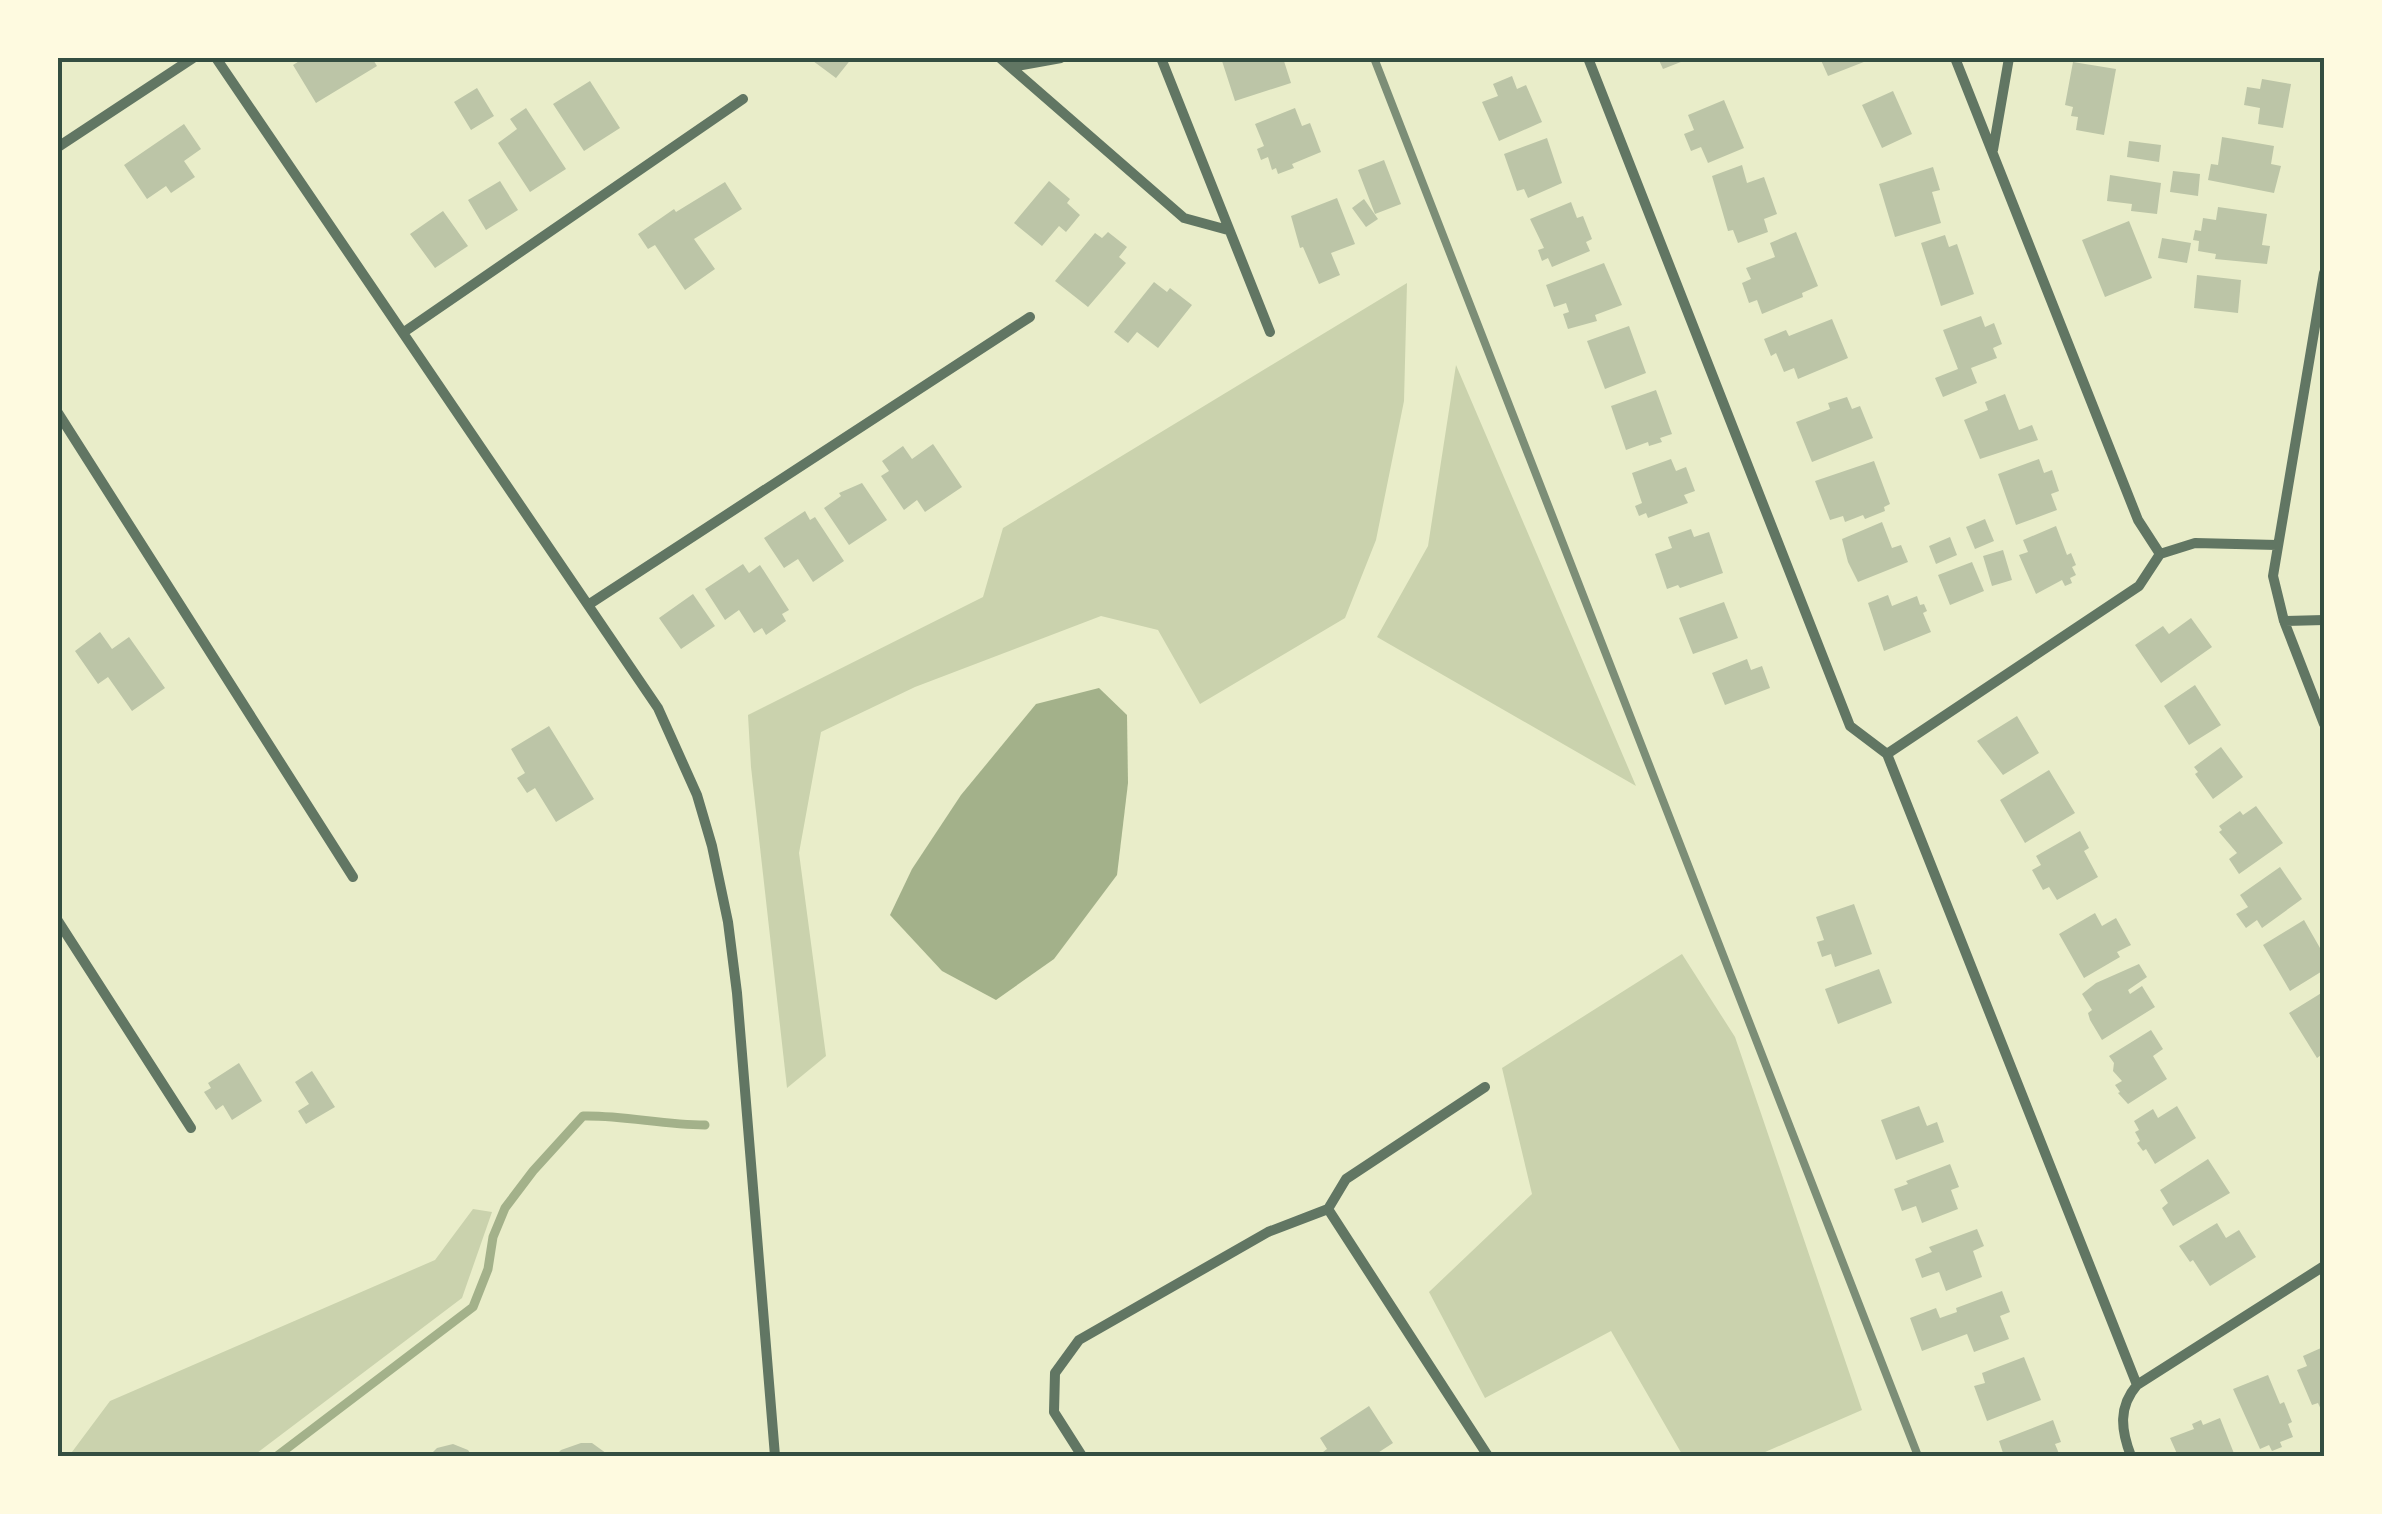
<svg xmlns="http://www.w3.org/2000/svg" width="2382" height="1514" viewBox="0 0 2382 1514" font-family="'Fira Sans',sans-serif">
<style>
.green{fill:#cad2ad}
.water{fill:#a3b18a}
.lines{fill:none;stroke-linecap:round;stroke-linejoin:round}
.stream{stroke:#a3b18a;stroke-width:9}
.building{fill:#bcc5a7}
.minor{stroke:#617663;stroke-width:10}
.rail{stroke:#7c8e77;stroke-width:8}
.neatline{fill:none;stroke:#344e41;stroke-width:4}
</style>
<rect width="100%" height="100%" fill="#e9edc9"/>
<path class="green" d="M1407,283L1404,401L1376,540L1345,618L1200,704L1158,630L1101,616L915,687L821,732L799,853L826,1056L787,1088L751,767L748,715L983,597L1003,528Z
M1456,365L1636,786L1377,637L1428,546Z
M1682,954L1735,1037L1862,1410L1756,1456H1683L1611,1331L1485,1398L1429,1292L1532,1194L1502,1068Z
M473,1209L492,1212L462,1298L253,1456H69L110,1401L435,1260Z"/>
<path class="water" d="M1099,688L1127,715L1128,783L1117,875L1054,959L996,1000L942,971L890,915L912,869L961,795L1036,704Z"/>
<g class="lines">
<path class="stream" d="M277,1456L473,1307L488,1269L493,1237L505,1208L533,1171L583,1116C624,1115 662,1125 705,1125"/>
</g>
<path class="building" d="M304,58H372L377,66L316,103L293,65Z
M809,58H852L836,78Z
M1234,58H1283L1291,83L1235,101L1222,61Z
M1658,58H1691L1663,69Z
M1820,58H1874L1828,76Z
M2073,62L2116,69L2104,135L2076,130L2078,117L2071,116L2073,107L2065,105Z
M1512,76L1517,89L1526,85L1542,122L1499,141L1482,102L1498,96L1493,84Z
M2262,79L2291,84L2283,128L2258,124L2260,108L2244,105L2247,87L2260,89Z
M590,81L620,128L584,151L553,104Z
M477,88L494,116L471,130L454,102Z
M1893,91L1912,134L1882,148L1862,105Z
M1724,100L1744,148L1708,163L1701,147L1691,151L1684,134L1694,130L1688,115Z
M526,108L566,169L530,192L498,143L517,129L510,119Z
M1295,108L1302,126L1310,123L1321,152L1292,164L1294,168L1278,174L1276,168L1272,170L1268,157L1261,160L1257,149L1264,146L1255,124Z
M184,124L201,149L184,161L195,177L171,193L166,186L147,199L124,165Z
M2222,137L2274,146L2271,164L2281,166L2274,193L2208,180L2211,164L2218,165Z
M1547,138L1562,183L1528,198L1524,189L1517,191L1504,154Z
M2129,141L2161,145L2159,162L2127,157Z
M1384,160L1401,204L1375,214L1358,170Z
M1742,165L1747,183L1764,177L1777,214L1764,219L1768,232L1738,243L1733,230L1728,231L1712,176Z
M1933,167L1940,190L1932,192L1941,223L1895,237L1879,184Z
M2173,171L2200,174L2198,196L2170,192Z
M2110,175L2161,183L2157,214L2131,211L2132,204L2107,201Z
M500,181L518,210L486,230L468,200Z
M1049,181L1070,199L1067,203L1080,215L1066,232L1059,226L1042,246L1014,223Z
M725,182L742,209L694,239L715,269L685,290L655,245L648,249L638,234L674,209L676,212Z
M1337,198L1355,244L1331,253L1340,275L1319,284L1303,247L1300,248L1291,216Z
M1364,199L1378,219L1366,227L1352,208Z
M1571,202L1577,218L1583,216L1592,239L1586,242L1590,251L1552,267L1548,258L1542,261L1538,250L1544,248L1530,219Z
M2218,207L2267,214L2262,245L2270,246L2267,264L2215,259L2216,254L2198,251L2199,241L2193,240L2195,230L2201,231L2203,218L2216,220Z
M443,211L468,246L435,268L410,234Z
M2129,221L2152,278L2105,297L2082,240Z
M1108,232L1127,247L1119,257L1126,263L1088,307L1055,281L1095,233L1102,238Z
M1796,232L1818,286L1802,293L1803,297L1762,314L1757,300L1749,303L1742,283L1751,279L1746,268L1775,257L1770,243Z
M1945,235L1949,247L1957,244L1974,294L1941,306L1921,243Z
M2162,238L2191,243L2187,263L2158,258Z
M1604,263L1622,305L1595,315L1597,321L1568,329L1563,314L1569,312L1566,303L1554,307L1546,285Z
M2197,275L2241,280L2238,313L2194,308Z
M1154,282L1167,292L1170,288L1192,305L1158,348L1137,332L1128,343L1114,332Z
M1981,316L1985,327L1994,323L2002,344L1993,348L1997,358L1971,368L1977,383L1943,397L1935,378L1958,369L1943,330Z
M1832,319L1848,358L1798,379L1794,368L1784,372L1776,353L1771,356L1764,339L1786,330L1789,336Z
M1629,326L1646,373L1605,389L1587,341Z
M1656,390L1672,434L1660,438L1662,442L1649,446L1648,442L1626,450L1611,406Z
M2005,394L2019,430L2032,425L2038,440L1980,459L1964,420L1988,410L1985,402Z
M1847,397L1852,409L1860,406L1873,438L1812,462L1796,422L1830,409L1828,403Z
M933,444L962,487L925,512L917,500L904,510L881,476L889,471L882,461L903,446L912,459Z
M1671,459L1676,471L1686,467L1695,491L1684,495L1688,503L1648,518L1646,513L1639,516L1635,506L1642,503L1632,473Z
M2039,459L2044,473L2052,470L2059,491L2051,494L2057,510L2016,525L1998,474Z
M1874,461L1890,504L1884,507L1885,511L1865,519L1863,515L1845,522L1843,516L1830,520L1815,481Z
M862,483L887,520L849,545L824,508L841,496L839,493Z
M805,511L810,520L815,517L844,561L813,582L798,559L784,568L764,538Z
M1985,519L1994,541L1975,549L1966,527Z
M1882,522L1892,548L1901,545L1908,562L1858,582L1848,562L1842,539Z
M2056,526L2067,555L2071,553L2076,565L2072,567L2076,575L2070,578L2072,583L2065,586L2062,580L2036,594L2019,555L2028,552L2023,540Z
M1691,529L1694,537L1709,532L1723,573L1680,588L1678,585L1667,589L1655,554L1672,548L1668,537Z
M1950,537L1957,555L1936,564L1929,546Z
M2003,550L2012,580L1992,586L1983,556Z
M1972,562L1984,591L1950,605L1938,575Z
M743,564L749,573L760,565L789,610L782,614L786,621L766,635L762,628L754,633L739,610L725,620L705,589Z
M693,594L715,626L681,649L659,618Z
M1888,595L1892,606L1917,596L1920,605L1924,604L1927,611L1923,613L1931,632L1884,651L1868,603Z
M1724,602L1738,638L1693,654L1679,618Z
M2191,618L2212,647L2161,683L2135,645L2163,626L2169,634Z
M100,632L112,649L129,637L165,688L132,711L108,677L98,684L75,651Z
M1747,659L1751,670L1762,666L1770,688L1725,705L1712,673Z
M2195,685L2221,725L2189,745L2164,706Z
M2017,716L2039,753L2003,775L1977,741Z
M549,726L594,799L556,822L535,788L527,793L517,778L525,773L511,749Z
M2221,747L2243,777L2213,799L2195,774L2198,772L2194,767Z
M2049,770L2075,813L2025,843L2000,800Z
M2256,806L2283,843L2239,874L2229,859L2237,853L2219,832L2222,830L2219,826L2240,811L2243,815Z
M2080,831L2089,848L2084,851L2098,877L2057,900L2049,887L2043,890L2032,870L2041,865L2036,856Z
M2280,867L2302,899L2262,928L2257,920L2246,928L2236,914L2248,907L2240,895Z
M1854,904L1872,954L1835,967L1831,954L1822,957L1817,942L1824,940L1816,917Z
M2095,913L2102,926L2116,918L2131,945L2117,952L2120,957L2084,978L2059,934Z
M2304,920L2324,955V970L2290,991L2263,945Z
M2139,964L2147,977L2128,990L2130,994L2142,986L2155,1007L2102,1040L2090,1020L2088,1013L2092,1010L2082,994L2096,983Z
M1879,969L1892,1003L1838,1024L1825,989Z
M2323,992L2324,1053L2317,1058L2289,1013Z
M2151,1030L2163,1049L2153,1056L2167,1079L2128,1104L2118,1093L2120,1092L2115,1085L2122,1081L2113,1071L2114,1063L2109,1056Z
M239,1063L262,1101L232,1120L223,1105L216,1110L204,1092L211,1088L208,1083Z
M312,1071L335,1107L306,1124L298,1111L309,1104L295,1082Z
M1919,1106L1927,1126L1937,1122L1944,1142L1896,1160L1881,1120Z
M2177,1106L2196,1138L2155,1164L2146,1149L2143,1151L2137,1143L2140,1141L2135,1132L2139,1130L2134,1121L2153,1109L2158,1118Z
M2208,1159L2230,1193L2173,1226L2162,1208L2168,1203L2160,1190Z
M1950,1164L1959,1187L1951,1190L1958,1209L1922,1223L1916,1206L1902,1211L1894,1189L1908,1184L1906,1181Z
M2217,1223L2226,1238L2239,1230L2256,1257L2210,1286L2193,1260L2190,1262L2179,1246Z
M1977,1229L1984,1246L1973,1251L1982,1277L1946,1291L1939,1272L1922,1278L1915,1259L1932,1252L1929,1247Z
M2002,1291L2010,1312L2000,1316L2009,1339L1974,1352L1967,1334L1922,1351L1910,1318L1936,1308L1940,1318L1957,1312L1956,1308Z
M2321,1348L2324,1357V1416L2318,1403L2312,1405L2297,1370L2307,1366L2303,1356Z
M2024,1357L2041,1400L1987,1421L1974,1386L1985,1383L1982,1373Z
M2268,1375L2280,1404L2284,1402L2292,1422L2288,1424L2293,1437L2280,1442L2282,1447L2272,1451L2269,1445L2260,1449L2233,1389Z
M1369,1406L1393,1443L1373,1456H1326L1323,1452L1327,1449L1320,1438Z
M2220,1418L2235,1456H2178L2170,1438L2194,1429L2192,1424L2201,1420L2203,1425Z
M2053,1420L2061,1442L2055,1444L2060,1456H2004L1999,1441Z
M581,1443H592L610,1456H555L561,1450Z
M453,1444L468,1450L472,1456H429L437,1448Z"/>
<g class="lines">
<path class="minor" d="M216,58L658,708L697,795L712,846L728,922L737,993L775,1456
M1000,58L1184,218L1228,230
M1161,58L1270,332
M1588,58L1850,726L1887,754L2137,1385C2118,1407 2121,1430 2131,1456
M1955,58L2138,520L2160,554L2195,543L2277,545
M1011,67L1061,58
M58,147L193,58
M1993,150L2009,58
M2324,273L2273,576L2284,621L2324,724
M404,332L743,99
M58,413L353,877
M588,605L1030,317
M2284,621L2324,620
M1887,754L2139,586L2160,554
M58,921L191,1128
M1328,1209L1488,1456
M2137,1385L2324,1266
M1082,1456L1054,1412L1055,1373L1079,1340L1268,1232L1328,1209L1346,1179L1485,1087"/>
<path class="rail" d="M1374,58L1918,1456"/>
</g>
<rect width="2382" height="1514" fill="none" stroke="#fefae0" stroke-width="120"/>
<rect x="60" y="60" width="2262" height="1394" class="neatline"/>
</svg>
